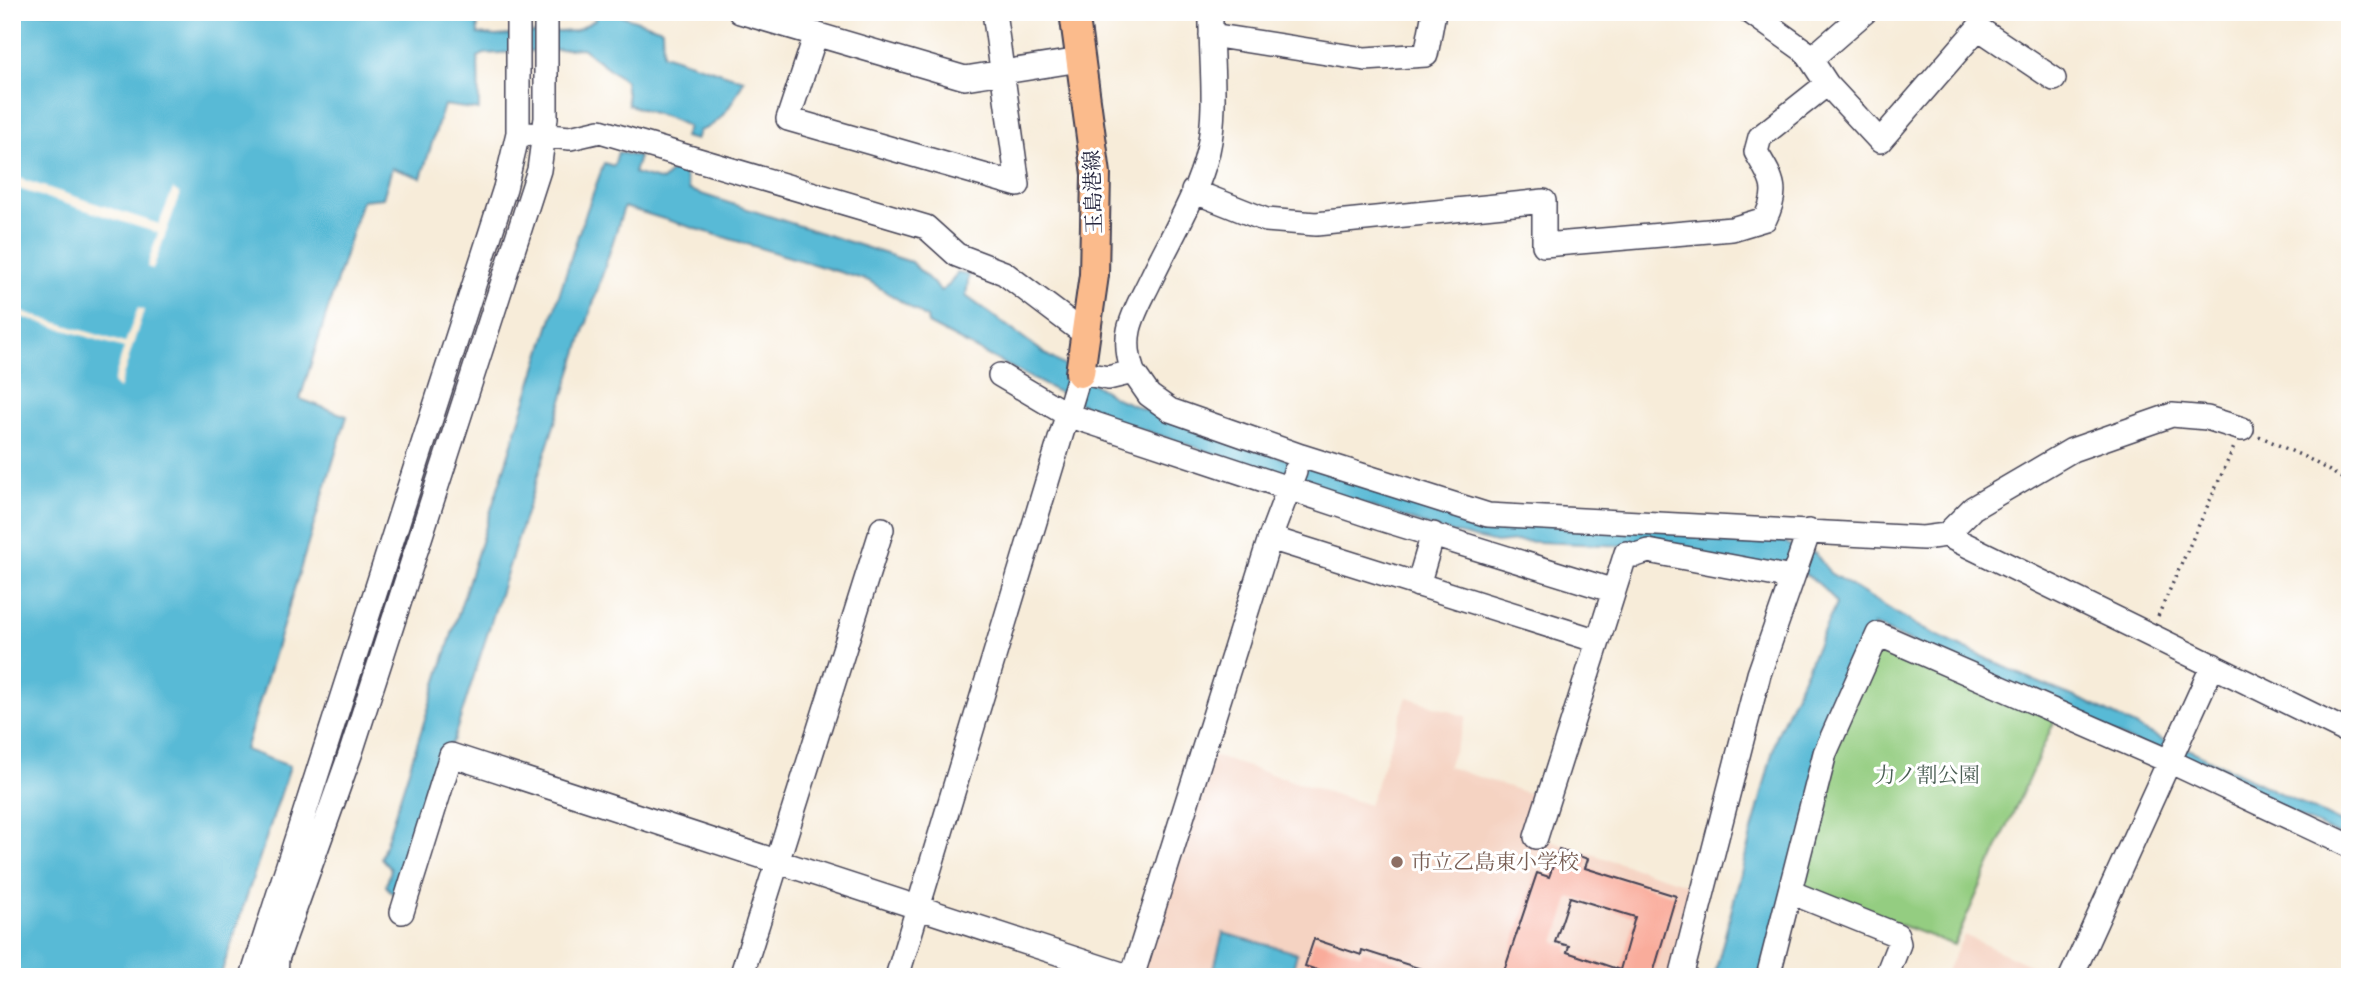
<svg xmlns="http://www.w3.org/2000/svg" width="2362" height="989" viewBox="0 0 2362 989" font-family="Vollkorn,'Noto Serif JP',serif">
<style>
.built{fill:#f5d3c2}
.green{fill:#94cd81;stroke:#5b785e;stroke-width:2}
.water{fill:#58bad6;stroke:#3d6e88;stroke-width:2}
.pier{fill:#f7ecd9}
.building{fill:#f9ac9b;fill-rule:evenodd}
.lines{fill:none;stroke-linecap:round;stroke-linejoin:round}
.minor-casing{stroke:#424053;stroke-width:26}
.major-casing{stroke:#424053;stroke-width:32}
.path{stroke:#424053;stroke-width:3.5;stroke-dasharray:2 5;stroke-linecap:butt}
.minor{stroke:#fff;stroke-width:23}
.major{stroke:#fbbb8c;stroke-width:28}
.education-dot{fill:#8d6e63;stroke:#fff;stroke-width:2.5}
.labels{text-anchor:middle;stroke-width:6;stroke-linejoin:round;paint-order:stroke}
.street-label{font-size:21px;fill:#22223b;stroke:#fff}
.park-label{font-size:21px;fill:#4a5e54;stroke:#fff}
.education-label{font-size:21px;fill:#785e54;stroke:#fff;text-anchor:start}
</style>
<rect width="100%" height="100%" fill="#fff"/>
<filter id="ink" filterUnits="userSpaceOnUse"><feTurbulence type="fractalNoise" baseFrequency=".0143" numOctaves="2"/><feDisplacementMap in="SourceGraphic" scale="14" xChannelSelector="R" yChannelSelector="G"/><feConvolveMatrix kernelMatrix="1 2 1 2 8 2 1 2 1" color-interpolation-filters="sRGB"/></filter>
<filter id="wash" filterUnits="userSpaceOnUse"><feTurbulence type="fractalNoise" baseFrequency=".00686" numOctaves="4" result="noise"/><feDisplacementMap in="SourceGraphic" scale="28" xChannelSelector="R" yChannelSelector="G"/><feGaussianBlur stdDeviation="1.57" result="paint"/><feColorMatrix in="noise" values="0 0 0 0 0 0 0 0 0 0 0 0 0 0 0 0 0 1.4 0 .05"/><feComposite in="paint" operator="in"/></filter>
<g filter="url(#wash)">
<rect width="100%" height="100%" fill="#f7ecd9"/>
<path class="built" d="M1407,697L1467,717L1448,767L1543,798L1531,835L1696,887L1672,977L1142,975L1213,756L1369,805Z
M1964,935L2055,977H1944Z"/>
<path class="green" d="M1889,649L2055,720L1954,945L1804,889L1801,881L1831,756L1876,654Z"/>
<path class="water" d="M12,12H477L478,34L495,36L575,31L595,20L594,12H611L662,29L663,54L744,80C734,100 722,125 699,131L696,140L684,137L688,127C667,114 650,114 628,104L625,81L582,48L484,54L478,57L479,110L444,105L421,178L392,168L383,198L362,200L300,399L347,416L245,750L290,766L220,977H12Z
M618,152L639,157L634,173L662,181L673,170L684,174L689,190L911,262L941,291L949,285L957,273L969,275L966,296L1047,355L1116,398L1191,429L1444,509L1776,535L1795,549L1815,553L1830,573L1923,629L2035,681L2087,702L2170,744L2184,747L2350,827V840L1874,625L1763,977H1714L1777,735L1836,604C1828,587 1805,574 1789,564L1781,571L1626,546L1517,541L1496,543L1438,529L1108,418L928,324L927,318L869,281L624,207L453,741L446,750L395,896L386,886L391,869L381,858L579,232L604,163L614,166Z
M1223,933L1297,953L1291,977H1212Z"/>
<path class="pier" d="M12,176L159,224L173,189L180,194L153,269L147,267L158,233L12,187Z
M138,308L144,310L119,389L113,383L124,348L12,314V309L125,343Z"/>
<g id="blocks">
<path class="building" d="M1559,849L1588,859L1585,868L1676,896L1652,977H1502L1537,873L1549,877ZM1570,897L1635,917L1620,970L1567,952L1569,946L1555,942Z
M1314,939L1361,955L1362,950L1434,973V977H1343L1320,971L1305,966Z"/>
</g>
</g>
<g filter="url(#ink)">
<use href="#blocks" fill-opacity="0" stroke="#424053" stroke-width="2"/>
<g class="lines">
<defs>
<path id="minor" d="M740,12L965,78L1080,60
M816,34L788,119L1018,185L994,12
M1211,35L1365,59L1426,55L1434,12
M1811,59L1865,12
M1827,84L1880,141L1978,28L2054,79
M528,134L570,138L600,131L926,227L957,255L1004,273L1085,334
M1193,191L1266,220L1316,224L1544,201V245L1732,229L1765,219C1780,189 1772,179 1756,152L1760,137L1827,84L1806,52L1750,12
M1133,372L1149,395L1170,410L1301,456L1488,515L1923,538L1946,535L2350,733
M1000,375L1068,415L1381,519L1614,591
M1946,535L1973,508L2072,450L2172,415L2207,418L2242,429
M1270,538L1598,641
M1418,585L1433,534
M1536,837L1626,553L1636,555L1648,551L1792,578
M1790,892L1897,935L1899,944L1886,977
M402,912L451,755L1131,977
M252,977L505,188L518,133V12
M276,977L277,959L351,752L539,170L546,118V12
M741,977L882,529
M897,977L1080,373L1108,378L1133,372C1119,332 1135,313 1152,277C1171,237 1198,194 1208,151C1218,107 1210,57 1211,12
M1132,977L1270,538L1295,472
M1681,977L1759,674L1809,531
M1768,977L1825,753L1878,634L2171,762L2350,846
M2071,977L2213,665"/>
<path id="major" d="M1074,12L1096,174L1094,275L1080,373"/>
</defs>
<use href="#minor" class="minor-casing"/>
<use href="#major" class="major-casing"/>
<path class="path" d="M2259,436L2311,460L2350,483
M2158,616L2234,447"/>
<use href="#minor" class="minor"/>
<use href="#major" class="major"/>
</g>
</g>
<circle class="education-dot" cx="1397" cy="862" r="7"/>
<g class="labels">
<g class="street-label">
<text transform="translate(1093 192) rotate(-92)" y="7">玉島港線</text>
</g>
<g class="park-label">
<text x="1927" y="782">力ノ割公園</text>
</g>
<g class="education-label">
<text x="1411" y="869">市立乙島東小学校</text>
</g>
</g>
<rect width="2362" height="989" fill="none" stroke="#fff" stroke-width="42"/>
</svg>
